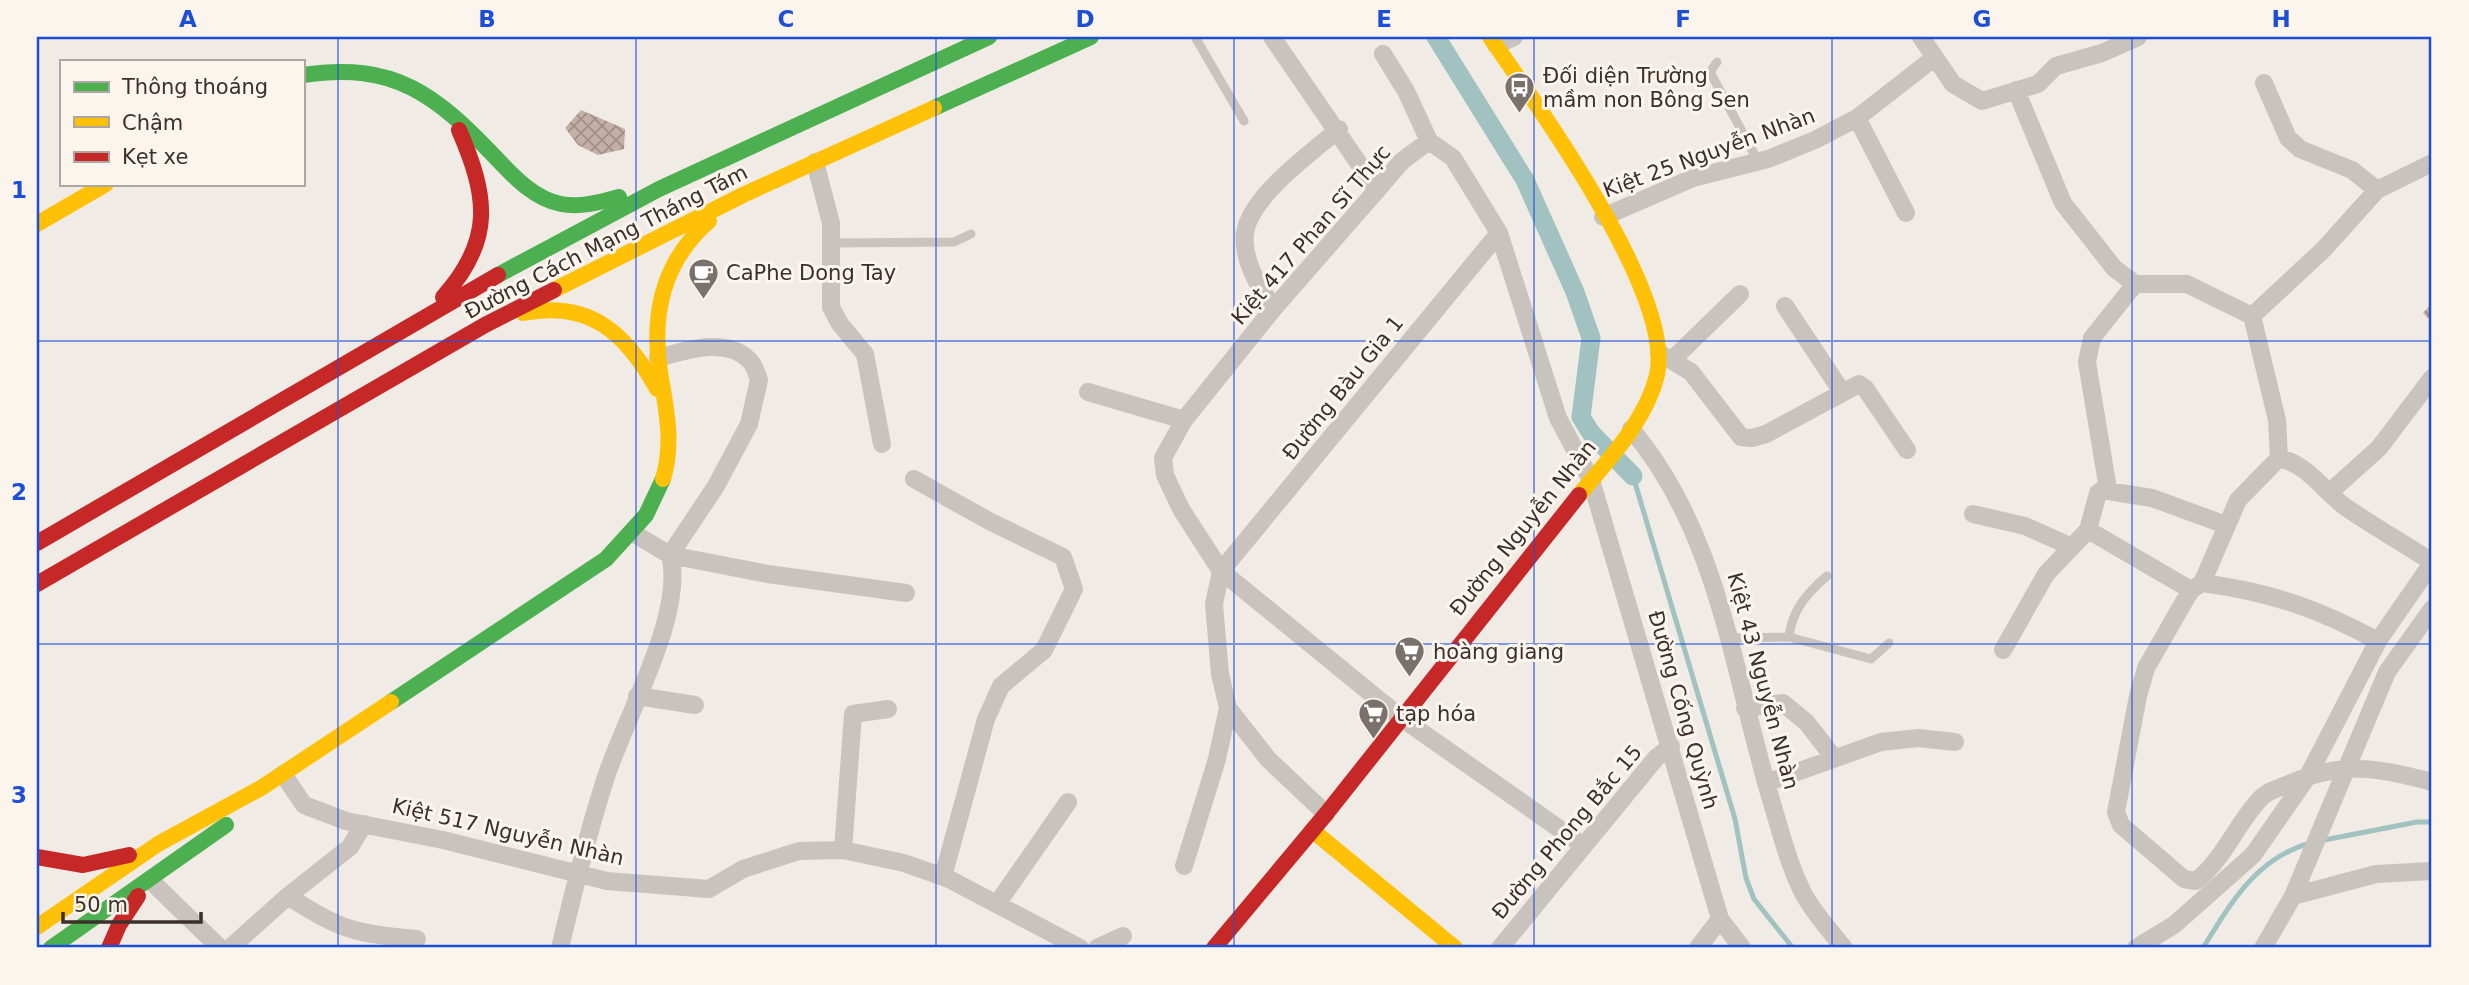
<svg xmlns="http://www.w3.org/2000/svg" width="2469" height="985" viewBox="0 0 2469 985" font-family="'DejaVu Sans',sans-serif">
<style>
.lines{fill:none;stroke-linecap:round;stroke-linejoin:round}
.stream{stroke:#a1c2c1;stroke-width:5}
.canal{stroke:#a1c2c1;stroke-width:19}
.building{fill:url(#building-cross-hatch)}
.lane{stroke:#c9c3be;stroke-width:9}
.street{stroke:#c9c3be;stroke-width:18}
.fast{stroke:#4caf50;stroke-width:16}
.slow{stroke:#ffc107;stroke-width:16}
.jam{stroke:#c62828;stroke-width:16}
.grid{fill:none;stroke:#1d4ed8;stroke-width:2;stroke-opacity:0.55}
.labels{text-anchor:middle;stroke-width:6;stroke-linejoin:round;paint-order:stroke}
.poi-label{font-size:21px;fill:#3b302b;stroke:#fbf5ee;text-anchor:start}
.street-label{font-size:21px;fill:#3b302b;stroke:#fbf5ee}
.neatline{fill:none;stroke:#1d4ed8;stroke-width:2.5}
.grid-label{font-size:23px;text-anchor:middle;font-weight:bold;fill:#1d4ed8}
</style>
<defs>
<pattern id="building-cross-hatch" width="8" height="8" patternUnits="userSpaceOnUse" patternTransform="scale(1.75)"><rect width="8" height="8" fill="#c3afa7"/><path d="M0 0l8 8M0 8l8-8" fill="none" stroke="#a08f88"/></pattern>
</defs>
<rect width="100%" height="100%" fill="#f0ebe5"/>
<g class="lines">
<path class="stream" d="M1633,476L1735,819L1746,878L1754,899L1793,948
M2319,841L2417,822H2432
M2203,948C2230,904 2256,858 2310,843"/>
<path class="canal" d="M1436,37L1525,180L1575,292L1591,338L1581,417L1591,433L1633,476"/>
</g>
<path class="building" d="M581,110L625,129L624,149L598,155L578,145L565,128Z
M2432,303V322L2423,313Z"/>
<g class="lines">
<path class="lane" d="M1195,37L1244,121
M1717,62L1710,72L1758,161
M832,243L954,242L971,234
M1789,637C1792,610 1807,593 1827,576
M1729,638L1789,637L1871,659L1889,643"/>
<path class="street" d="M1272,37L1377,190
M1921,37L1953,84L1982,101L2038,84L2056,66L2102,53L2138,37
M1496,45L1514,37
M1383,54L1406,91L1429,141
M2016,90L2063,203L2114,268L2135,284H2187L2252,316L2277,420L2279,458L2238,500L2202,583L2191,590L2185,600L2146,668L2138,696L2116,812L2121,825L2184,879L2196,881C2225,858 2237,822 2262,797C2268,791 2279,788 2286,785C2342,761 2375,767 2432,782
M1857,118L1906,213
M1429,141L1402,161L1377,190L1274,308L1184,420L1163,458L1165,475L1181,509L1221,571L1400,717L1584,846
M1429,141L1453,158L1499,233L1558,418L1591,480L1720,919L1742,948
M815,162L831,223V307L840,324L865,354L882,444
M2377,190L2432,163
M1603,217L1693,178L1768,159L1815,140L1857,118L1934,58
M1785,306L1842,392
M1274,308C1259,289 1239,254 1246,228C1256,192 1311,153 1339,129
M2252,316L2324,249L2377,190L2352,170L2300,149L2288,138L2264,83
M1659,353L1691,372L1741,437L1752,438L1766,434L1859,384L1865,388L1907,450
M658,358C684,351 726,336 749,360C754,364 757,374 759,380L749,424L716,486L670,555
M1673,359L1740,294
M1088,392L1184,420
M1631,429C1720,534 1733,675 1772,803C1781,833 1789,865 1803,893C1813,912 1830,931 1844,948
M2279,458C2308,465 2322,489 2344,506C2373,526 2403,543 2432,562
M914,479L989,521L1063,557L1074,589L1044,650L1001,686L986,719L943,877
M2108,489L2087,362L2092,338L2135,284
M2330,492L2379,448L2432,378
M1973,514L2025,526L2072,547
M2088,530L2191,590
M633,533L670,555L768,574L906,593
M2202,583C2270,592 2317,608 2378,641
M2003,650L2046,574L2088,530L2098,493L2102,490L2152,498L2226,525
M637,696L695,705
M1228,708L1268,759L1326,814
M1745,708L1783,703L1807,723L1834,758
M283,774L304,805L346,821L443,840L607,881L709,889L743,869L799,851L843,850L904,863L949,879L1080,948
M1766,783L1881,742L1918,738L1955,742
M843,850L853,714L888,709
M1184,866L1217,759L1228,708L1220,674L1214,604L1221,571L1499,233
M151,881L220,948
M288,896L350,847L364,824
M2293,896L2387,672L2432,609
M997,904L1068,802
M230,948L288,896C339,930 356,934 417,939
M560,948C573,893 587,837 604,783C622,723 686,615 670,555
M1097,948L1123,936
M1500,948L1656,758L1671,746
M1698,948L1720,919
M2136,948L2174,925L2253,855L2308,776L2378,641L2432,563
M2263,948L2293,896L2376,874L2432,871"/>
<path class="fast" d="M303,75C395,61 436,95 497,159C515,178 535,199 561,204C580,208 601,202 619,197
M934,108L1091,37
M498,275L659,189L989,37
M391,702L606,559L646,515L663,479
M51,948L226,825"/>
<path class="slow" d="M1490,37C1537,106 1675,294 1657,375C1646,421 1608,460 1579,495
M37,224L106,184
M554,290L745,194L934,108
M523,313C590,300 626,333 657,389
M663,479C674,443 666,408 660,372C651,313 663,261 709,221
M1312,830L1455,948
M37,927L158,844L261,788L391,702"/>
<path class="jam" d="M443,297C494,240 488,197 459,130
M37,543L498,275
M37,584L485,325L554,290
M37,857L83,865L129,855
M109,948L119,925L138,896
M1214,948L1326,814L1579,495"/>
</g>
<path class="grid" d="M338,37V948M636,37V948M936,37V948M1234,37V948M1534,37V948M1832,37V948M2132,37V948M37,341H2432M37,644H2432"/>
<defs>
<symbol id="bus-pin" viewBox="-11 -11 22 30"><path d="M0 17L-7.5 6A9.5 9.5 0 1 1 7.5 6Z" fill="#7a716c" stroke="#fbf5ee"/><path d="M-5-6H5V4H4V6H2V4H-2V6H-4V4H-5ZM-3.5-4V0h7V-4ZM-3.5 1.2v1.5H-2V1.2ZM2 1.2v1.5H3.5V1.2Z" fill="#fff"/></symbol>
<symbol id="cafe-pin" viewBox="-11 -11 22 30"><path d="M0 17L-7.5 6A9.5 9.5 0 1 1 7.5 6Z" fill="#7a716c" stroke="#fbf5ee"/><path d="M-5.5-4.5H6V0H3Q3 3.5 0 3.5H-2.5Q-5.5 3.5-5.5 0ZM3-3.2v2h1.7v-2ZM-6 4.5H4V6H-6Z" fill="#fff"/></symbol>
<symbol id="supermarket-pin" viewBox="-11 -11 22 30"><path d="M0 17L-7.5 6A9.5 9.5 0 1 1 7.5 6Z" fill="#7a716c" stroke="#fbf5ee"/><path d="M-6-5.5h2.5l.6 2H6L4.5 2H-2.5L-4.4-4H-6ZM-1.5 3.2a1.3 1.3 0 1 0 .1 0ZM3 3.2a1.3 1.3 0 1 0 .1 0Z" fill="#fff"/></symbol>
</defs>
<g fill-rule="evenodd">
<use href="#bus-pin" x="1502" y="70" width="35" height="47"/>
<use href="#cafe-pin" x="686" y="256" width="35" height="47"/>
<use href="#supermarket-pin" x="1392" y="634" width="35" height="47"/>
<use href="#supermarket-pin" x="1356" y="696" width="35" height="47"/>
</g>
<g class="labels">
<g class="poi-label">
<text x="1543" y="83">Đối diện Trường<tspan x="1543" dy="24">mầm non Bông Sen</tspan></text>
<text x="726" y="280">CaPhe Dong Tay</text>
<text x="1433" y="659">hoàng giang</text>
<text x="1396" y="721">tạp hóa</text>
</g>
<g class="street-label">
<text transform="translate(1709 153) rotate(-20)" y="7">Kiệt 25 Nguyễn Nhàn</text>
<text transform="translate(1311 235) rotate(-49)" y="7">Kiệt 417 Phan Sĩ Thực</text>
<text transform="translate(606 242) rotate(-27)" y="7">Đường Cách Mạng Tháng Tám</text>
<text transform="translate(1343 388) rotate(-51)" y="7">Đường Bàu Gia 1</text>
<text transform="translate(1523 528) rotate(-51)" y="7">Đường Nguyễn Nhàn</text>
<text transform="translate(1763 681) rotate(75)" y="7">Kiệt 43 Nguyễn Nhàn</text>
<text transform="translate(1683 710) rotate(74)" y="7">Đường Cống Quỳnh</text>
<text transform="translate(508 832) rotate(13)" y="7">Kiệt 517 Nguyễn Nhàn</text>
<text transform="translate(1567 832) rotate(-50)" y="7">Đường Phong Bắc 15</text>
</g>
</g>
<rect width="2469" height="985" fill="none" stroke="#fbf5ee" stroke-width="77"/>
<rect x="60" y="60" width="245" height="126" fill="#fbf5ee" stroke="#aea6a0" stroke-width="2"/>
<rect x="74" y="82" width="35" height="10" fill="#4caf50" stroke="#aea6a0" stroke-width="2"/>
<text x="122" y="94" font-size="21" fill="#3b302b">Thông thoáng</text>
<rect x="74" y="117" width="35" height="10" fill="#ffc107" stroke="#aea6a0" stroke-width="2"/>
<text x="122" y="130" font-size="21" fill="#3b302b">Chậm</text>
<rect x="74" y="152" width="35" height="10" fill="#c62828" stroke="#aea6a0" stroke-width="2"/>
<text x="122" y="164" font-size="21" fill="#3b302b">Kẹt xe</text>
<path d="M63 912v10h138v-10" fill="none" stroke="#3b302b" stroke-width="3.5"/>
<text x="74" y="912" font-size="21" fill="#3b302b" stroke="#fbf5ee" stroke-width="5" paint-order="stroke">50 m</text>
<rect x="38" y="38" width="2392" height="908" class="neatline"/>
<g class="grid-label">
<text x="188" y="27">A</text>
<text x="487" y="27">B</text>
<text x="786" y="27">C</text>
<text x="1085" y="27">D</text>
<text x="1384" y="27">E</text>
<text x="1683" y="27">F</text>
<text x="1982" y="27">G</text>
<text x="2281" y="27">H</text>
<text x="19" y="198">1</text>
<text x="19" y="500">2</text>
<text x="19" y="803">3</text>
</g>
</svg>
